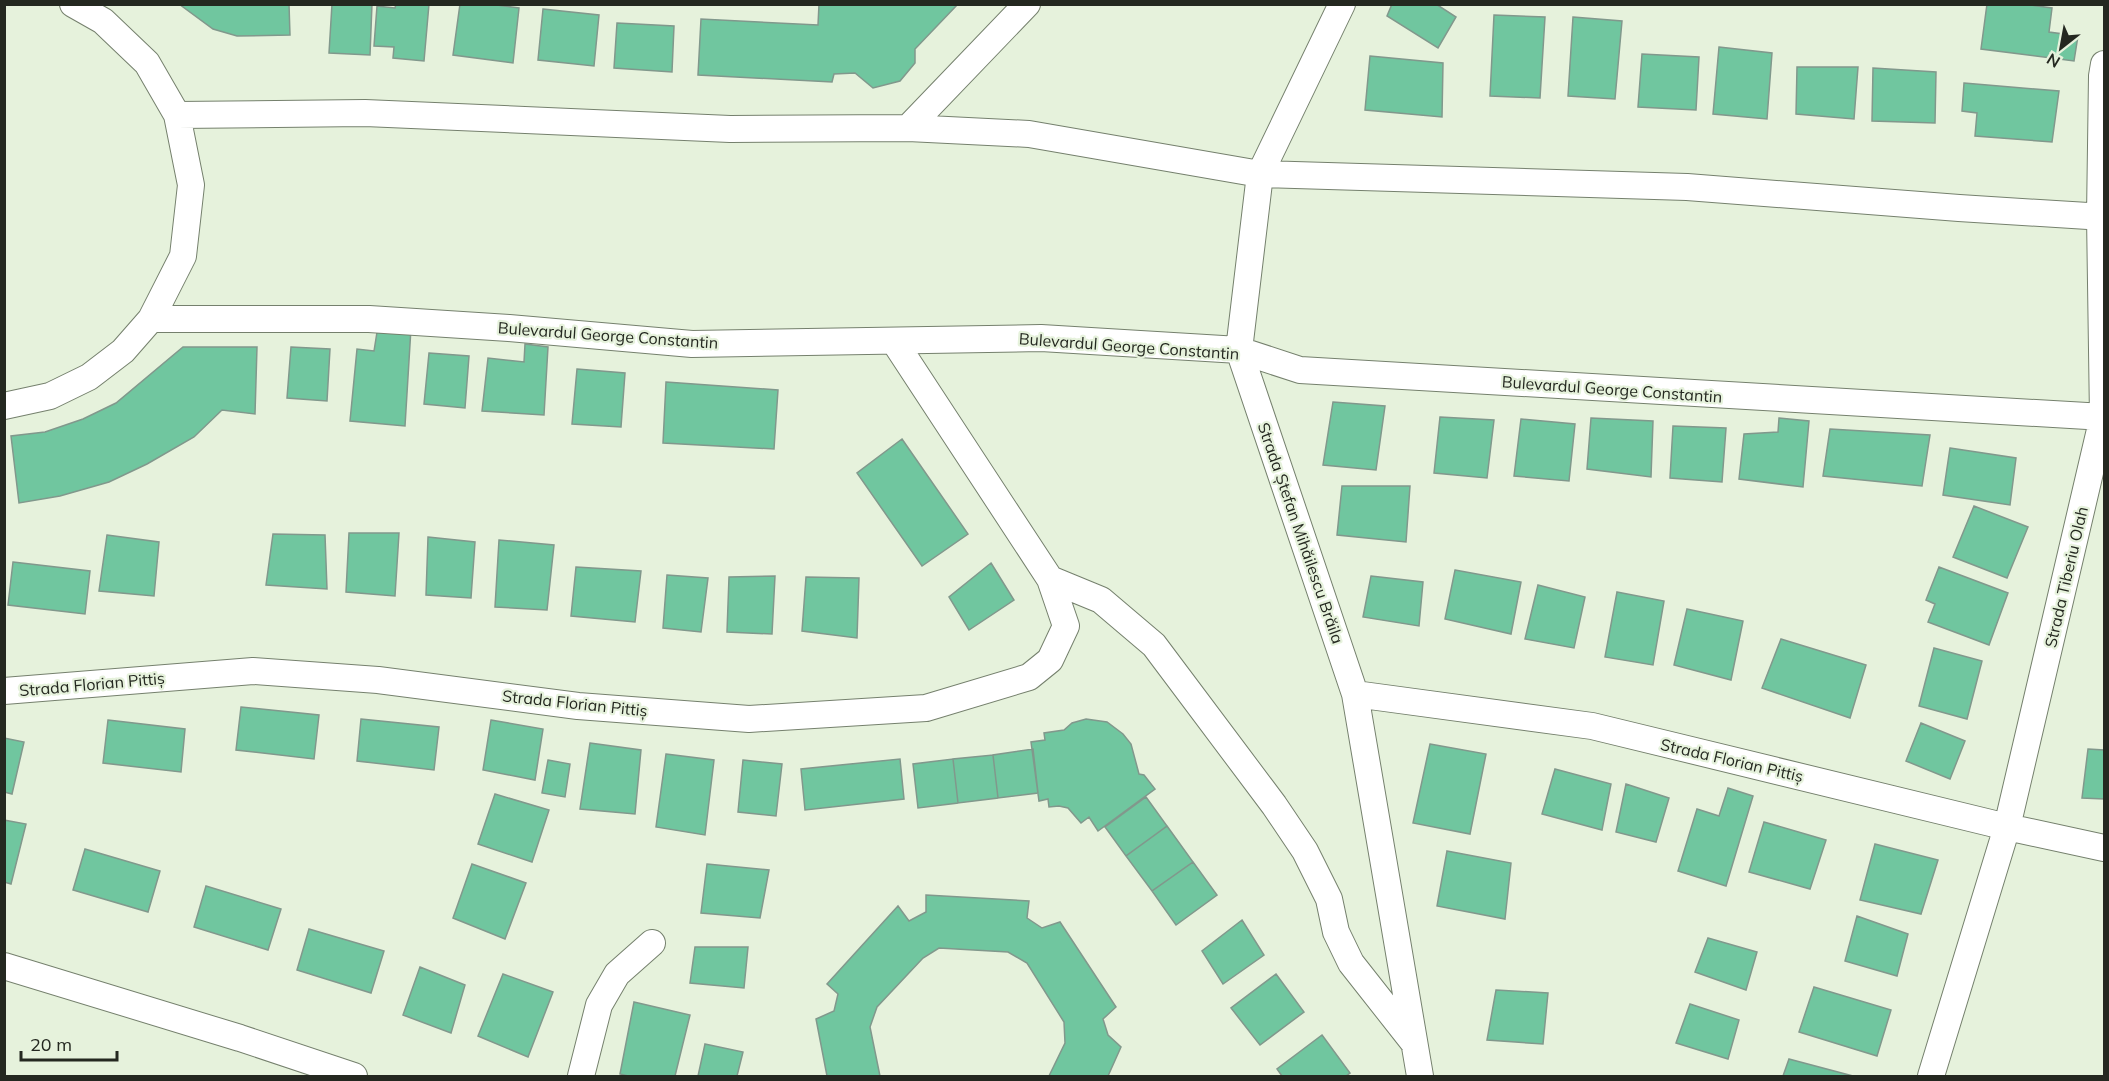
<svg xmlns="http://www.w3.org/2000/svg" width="2109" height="1081" viewBox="0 0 2109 1081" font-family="Mulish,sans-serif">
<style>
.building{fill:#70c69f;stroke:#81988c;stroke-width:1.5}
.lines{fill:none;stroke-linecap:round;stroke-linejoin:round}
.street-casing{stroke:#75806d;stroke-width:28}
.street{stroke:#fff;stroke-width:26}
.labels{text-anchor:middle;stroke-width:4.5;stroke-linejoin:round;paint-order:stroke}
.street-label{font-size:16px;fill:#242820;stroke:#e6f2dc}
</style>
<rect width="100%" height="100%" fill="#e6f2dc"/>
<path class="building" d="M289,4L290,35L237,36L213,29L179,4Z
M332,4H372L370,55L329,53Z
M396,4H429L424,61L393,58L394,47L374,46L377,6L395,8Z
M460,4H489L519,8L513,63L453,55Z
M819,4H958L915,49V63L900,81L873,88L855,73L834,74L832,82L698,75L701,19L818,25Z
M1392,4H1436L1456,17L1438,48L1387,16Z
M1987,4H2023L2052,8L2049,32L2078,36L2074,61L1981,49Z
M543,9L599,15L594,66L538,60Z
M1494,15L1545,17L1540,98L1490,96Z
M1573,17L1622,21L1615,99L1568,96Z
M617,23L674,26L672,72L614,68Z
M1719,47L1772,53L1767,119L1713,114Z
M1642,54L1699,57L1696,110L1638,107Z
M1370,56L1443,63L1442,117L1365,110Z
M1797,67H1858L1854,119L1796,114Z
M1873,68L1936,72L1935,123L1872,121Z
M1964,83L2059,91L2052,142L1975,136L1977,113L1962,111Z
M378,326L411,328L405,426L350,421L357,349L374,351Z
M525,344L548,347L544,415L482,411L488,358L524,362Z
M183,347H257L255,414L222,410L194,437L147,464L109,482L60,496L19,503L11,436L45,432L83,419L116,403Z
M291,347L330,349L327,401L287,398Z
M429,353L469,356L465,408L424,404Z
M577,369L625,373L621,427L572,424Z
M666,382L778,390L774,449L663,443Z
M1333,402L1385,406L1376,470L1323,465Z
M1440,417L1494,420L1487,478L1434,473Z
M1591,418L1653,421L1651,477L1587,469Z
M1779,418L1809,421L1803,487L1739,479L1744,434L1778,432Z
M1521,419L1575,424L1569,481L1514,476Z
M1673,426L1726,428L1722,482L1670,478Z
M1830,429L1930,435L1922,486L1823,476Z
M902,439L968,534L922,566L857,473Z
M1950,448L2016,458L2010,505L1943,495Z
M1342,486H1410L1406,542L1337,535Z
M1974,506L2028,527L2007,578L1953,557Z
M349,533H399L395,596L346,592Z
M273,534L325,535L327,589L266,585Z
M107,535L159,542L154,596L99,591Z
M428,537L475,542L471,598L426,595Z
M499,540L554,545L547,610L495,607Z
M13,562L90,571L85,614L8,605Z
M991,563L1014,600L969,630L949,597Z
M576,567L641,571L635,622L571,616Z
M1939,567L2008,593L1989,645L1928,622L1935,604L1926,600Z
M1455,570L1521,582L1511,634L1445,619Z
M667,575L708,578L701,632L663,628Z
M775,576L772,634L727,632L729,577Z
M1371,576L1423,582L1419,626L1363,617Z
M806,577L859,578L857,638L802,631Z
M1538,585L1585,597L1574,648L1525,639Z
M1617,592L1664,601L1653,665L1605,657Z
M1687,609L1743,621L1731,680L1674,665Z
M1781,639L1866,665L1850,718L1762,688Z
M1934,648L1982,661L1967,719L1919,706Z
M241,707L319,715L314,759L236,750Z
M361,719L439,727L434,770L357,761Z
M1086,719L1107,722L1123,734L1131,744L1139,774L1144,775L1155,789L1098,831L1089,817L1081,823L1068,808L1059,806L1049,807L1048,799L1039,801L1031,742L1045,740L1044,733L1064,730L1072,723Z
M108,720L185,729L181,772L103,763Z
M491,720L543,729L535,780L483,770Z
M1921,723L1965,741L1950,779L1906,761Z
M4,738L24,742L12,794L4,792Z
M590,743L641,750L635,814L580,809Z
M1430,744L1486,754L1470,834L1413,823Z
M1033,749L1038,793L998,798L993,755Z
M2088,749L2104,750V799L2082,798Z
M666,754L714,760L705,835L656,827Z
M993,755L998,798L958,803L953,759Z
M900,759L904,799L805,810L801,769Z
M953,759L958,803L918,808L913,764Z
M548,760L570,764L565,797L542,793Z
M743,760L782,764L776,816L738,812Z
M1555,769L1611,784L1602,830L1542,814Z
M1626,784L1669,798L1656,842L1616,832Z
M1728,788L1753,796L1726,886L1678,871L1697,809L1719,816Z
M495,794L549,810L532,862L478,844Z
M1146,797L1167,826L1126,856L1105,827Z
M4,820L26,824L11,884L4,882Z
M1764,822L1826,840L1810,889L1749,872Z
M1167,826L1193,862L1152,891L1126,856Z
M1875,844L1938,860L1921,914L1860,900Z
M85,849L160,871L148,912L73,890Z
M1447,851L1511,863L1505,919L1437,906Z
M1193,862L1217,895L1176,925L1152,891Z
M472,864L526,883L505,939L453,918Z
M707,864L769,870L760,918L701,913Z
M206,886L281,909L268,950L194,927Z
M926,895L1029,901L1027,918L1042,928L1060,922L1116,1007L1103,1019L1108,1035L1121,1047L1108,1076H1049L1065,1043L1064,1022L1027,963L1008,952L939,948L923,958L877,1007L870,1027L880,1076H827L816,1019L834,1011L838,994L827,984L898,906L909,921L926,912Z
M1857,916L1908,934L1897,976L1845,961Z
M1242,920L1264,955L1223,984L1202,951Z
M309,929L384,951L371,993L297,970Z
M1708,938L1757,952L1746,990L1695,972Z
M695,947H748L744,988L690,983Z
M420,967L465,985L451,1033L403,1015Z
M503,974L553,992L528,1057L478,1036Z
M1276,974L1304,1012L1260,1045L1231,1008Z
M1814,987L1891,1010L1877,1056L1799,1032Z
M1496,990L1548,993L1543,1044L1487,1040Z
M634,1002L690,1015L675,1076H628L620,1074Z
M1690,1004L1739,1020L1728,1059L1676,1043Z
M1322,1035L1350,1073L1346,1076H1282L1277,1069Z
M705,1044L743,1052L737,1076H698Z
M1789,1059L1853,1076H1783Z"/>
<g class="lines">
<defs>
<path id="street" d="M1342,4L1260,174L1239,350L1355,694L1420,1076
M177,115L365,113L730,129L908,128L1029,134L1260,174L1687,187L1959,208L2104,217
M908,128L1027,4
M151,319H369L509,328L692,344L1041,338L1239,350L1300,370L2104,417
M894,341L1050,579L1101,600L1154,645L1274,805L1305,851L1329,899L1336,932L1351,963L1414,1043
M4,406L50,396L89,377L123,351L151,319L183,256L191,185L177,115L147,63L103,21L73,4
M4,691L253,671L378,680L578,706L749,719L926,708L1029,677L1050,660L1066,626L1050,579
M1355,694L1592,726L2007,827L2104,848
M4,966L240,1038L354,1076
M581,1076L599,1005L617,974L652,943
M1931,1076L2007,827L2103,417L2100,216L2102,76L2104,64"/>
</defs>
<use href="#street" class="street-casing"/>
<use href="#street" class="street"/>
</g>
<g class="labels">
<g class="street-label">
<text transform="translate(608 335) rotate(4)" y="6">Bulevardul George Constantin</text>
<text transform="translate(1129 346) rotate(4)" y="6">Bulevardul George Constantin</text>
<text transform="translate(1612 389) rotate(4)" y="6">Bulevardul George Constantin</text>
<text transform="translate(1301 533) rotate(71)" y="6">Strada Ștefan Mihăilescu Brăila</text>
<text transform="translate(2066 577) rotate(-77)" y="6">Strada Tiberiu Olah</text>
<text transform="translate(92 684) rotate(-5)" y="6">Strada Florian Pittiș</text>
<text transform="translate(575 703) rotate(6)" y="6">Strada Florian Pittiș</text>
<text transform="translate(1732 760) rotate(13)" y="6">Strada Florian Pittiș</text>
</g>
</g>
<rect width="2109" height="1081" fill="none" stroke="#242820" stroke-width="12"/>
<g transform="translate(2061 48) rotate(211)" stroke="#e6f2dc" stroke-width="4.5" paint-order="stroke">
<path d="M0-4.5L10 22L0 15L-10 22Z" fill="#242820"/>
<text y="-9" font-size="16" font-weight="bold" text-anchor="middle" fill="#242820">N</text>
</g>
<path d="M21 1051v9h96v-9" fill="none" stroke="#242820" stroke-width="3"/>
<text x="30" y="1051" font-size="18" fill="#242820" stroke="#e6f2dc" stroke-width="4.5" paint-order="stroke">20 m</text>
</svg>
